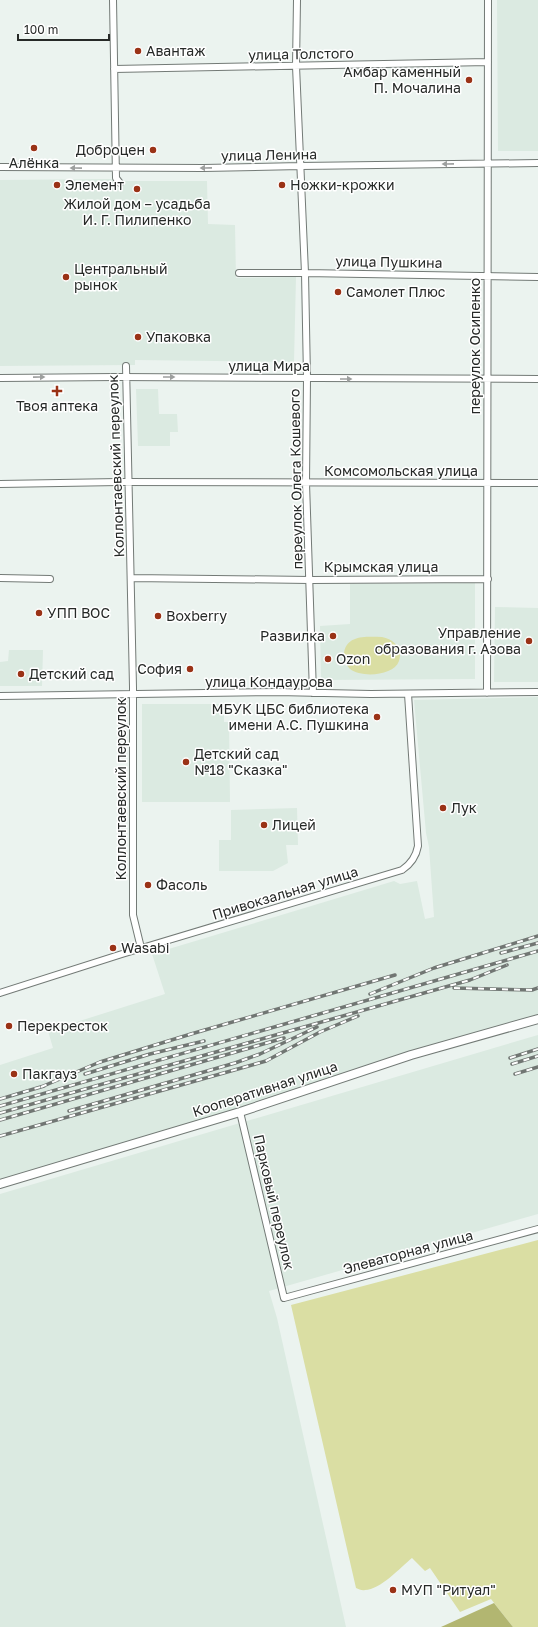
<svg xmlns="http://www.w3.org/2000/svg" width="538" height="1627" viewBox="0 0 538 1627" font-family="'Golos Text',sans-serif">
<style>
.built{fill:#dbeae1}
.green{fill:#dadea3}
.forest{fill:#b2b671}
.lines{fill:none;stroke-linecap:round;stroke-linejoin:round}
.minor-casing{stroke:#737a76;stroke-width:8}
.major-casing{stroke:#737a76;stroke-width:10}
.minor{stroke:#fff;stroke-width:6}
.major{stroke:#fff;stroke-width:8}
.rail-casing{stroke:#717673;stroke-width:3.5}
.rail{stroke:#fff;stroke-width:2;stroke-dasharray:6;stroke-linecap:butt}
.oneway{fill:#9d9f9e}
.poi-dot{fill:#9a3216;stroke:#fff;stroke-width:1.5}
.labels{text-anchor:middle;stroke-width:3;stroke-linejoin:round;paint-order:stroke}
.poi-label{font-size:14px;fill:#262927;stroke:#fff;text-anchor:start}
.street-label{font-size:14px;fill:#262927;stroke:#fff}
</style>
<rect width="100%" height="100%" fill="#ebf3ef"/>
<path class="built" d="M497,0H538V151H498Z
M109,179L128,181H207L208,224L235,225L236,278L296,277L294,362L135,360V365L0,366V180Z
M136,389H158L159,414H177L178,432H170V446H138Z
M475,583V679L321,680L320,626L350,624V584Z
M495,607L538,608V682H494Z
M9,650H43L42,686H0V662L8,661Z
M538,697V1018L0,1180V1065L53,1048L48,1031L165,994L152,954L394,881L400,884L417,881L425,919L434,917L429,847L426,833L414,700Z
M142,704H224V722H229L230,802H142Z
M297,808L298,845H286L288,863L273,871H219V840H231V810Z
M538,1035V1214L269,1291L277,1318L346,1627H0V1194Z"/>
<path class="green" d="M382,637C394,639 403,649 399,661C394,676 361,678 350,669C346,665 343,659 344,653C347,634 368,637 382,637Z
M538,1240V1627H513L491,1599L460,1612L430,1568L425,1571L412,1558C401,1567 380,1590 365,1590C362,1591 359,1589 356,1588L291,1305Z"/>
<path class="forest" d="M494,1603L513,1627H441Z"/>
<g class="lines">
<defs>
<path id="minor" d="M113,0L116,178L120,183
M297,0L296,66L305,273L307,378L306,483L313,693
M114,69L488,62
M0,167L203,168L301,166L538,163
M239,273H305L538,277
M126,366L133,687V915L141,948
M0,378L116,377L538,379
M0,484L119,482L538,483
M0,578L50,579
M131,578L310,580L488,579
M487,693L488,0
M0,696L277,692L371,694L538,692
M0,993L122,954L402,870C411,864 416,857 418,846L408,694
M240,1112L284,1298L538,1229"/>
<path id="major" d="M0,1184L240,1112L411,1055L538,1019"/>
</defs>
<use href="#minor" class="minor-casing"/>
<use href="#major" class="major-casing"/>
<use href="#minor" class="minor"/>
<use href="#major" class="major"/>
<defs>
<path id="rail" d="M501,953L538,943
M454,988L532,990L538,988
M370,994L434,968L538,936
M510,1058L538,1049
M512,1064L538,1056
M85,1074L150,1054L204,1041
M515,1074L538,1067
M41,1087L100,1062L191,1034L395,975
M0,1099L44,1086
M0,1106L538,951
M69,1111L235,1063L260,1054L317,1027
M0,1113L470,980L507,965
M0,1120L284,1038
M0,1136L266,1061L320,1032L358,1016"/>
</defs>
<use href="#rail" class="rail-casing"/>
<use href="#rail" class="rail"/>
</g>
<defs><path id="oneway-solid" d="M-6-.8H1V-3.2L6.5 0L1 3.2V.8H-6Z"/></defs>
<g class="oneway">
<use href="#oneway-solid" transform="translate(448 164) rotate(179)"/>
<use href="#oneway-solid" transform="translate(76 168) rotate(-179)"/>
<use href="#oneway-solid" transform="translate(206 168) rotate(179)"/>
<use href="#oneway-solid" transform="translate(39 377) rotate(-1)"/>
<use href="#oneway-solid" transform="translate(169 377)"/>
<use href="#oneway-solid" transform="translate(346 379)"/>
</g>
<g class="poi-dot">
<circle cx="138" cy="51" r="4"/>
<circle cx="469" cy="80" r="4"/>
<circle cx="34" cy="148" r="4"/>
<circle cx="153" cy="150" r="4"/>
<circle cx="57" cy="185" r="4"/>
<circle cx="282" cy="185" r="4"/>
<circle cx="137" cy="189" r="4"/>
<circle cx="66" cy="277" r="4"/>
<circle cx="338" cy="292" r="4"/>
<circle cx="138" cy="337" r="4"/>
<path d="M55 385h4v4h4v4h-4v4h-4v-4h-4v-4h4z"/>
<circle cx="39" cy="613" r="4"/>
<circle cx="158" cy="616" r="4"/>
<circle cx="333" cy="636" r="4"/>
<circle cx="529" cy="641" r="4"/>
<circle cx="328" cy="659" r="4"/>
<circle cx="190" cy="669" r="4"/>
<circle cx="21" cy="674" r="4"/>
<circle cx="377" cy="717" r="4"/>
<circle cx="186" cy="762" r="4"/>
<circle cx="443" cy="808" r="4"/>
<circle cx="264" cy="825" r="4"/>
<circle cx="148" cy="885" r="4"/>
<circle cx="113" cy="948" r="4"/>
<circle cx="9" cy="1026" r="4"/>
<circle cx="14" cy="1074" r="4"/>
<circle cx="393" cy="1590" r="4"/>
</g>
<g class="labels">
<g class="poi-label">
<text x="146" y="56">Авантаж</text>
<text x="461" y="77" text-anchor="end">Амбар каменный<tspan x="461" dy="16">П. Мочалина</tspan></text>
<text x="145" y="155" text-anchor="end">Доброцен</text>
<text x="34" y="168" text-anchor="middle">Алёнка</text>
<text x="65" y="190">Элемент</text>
<text x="290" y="190">Ножки-крожки</text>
<text x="137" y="209" text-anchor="middle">Жилой дом – усадьба<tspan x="137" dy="16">И. Г. Пилипенко</tspan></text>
<text x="74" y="274">Центральный<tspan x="74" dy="16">рынок</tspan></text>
<text x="346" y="297">Самолет Плюс</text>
<text x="146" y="342">Упаковка</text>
<text x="57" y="411" text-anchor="middle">Твоя аптека</text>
<text x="47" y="618">УПП ВОС</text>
<text x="166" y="621">Boxberry</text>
<text x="521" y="638" text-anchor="end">Управление<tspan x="521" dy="16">образования г. Азова</tspan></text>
<text x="325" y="641" text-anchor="end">Развилка</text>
<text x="336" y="664">Ozon</text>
<text x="182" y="674" text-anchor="end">София</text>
<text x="29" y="679">Детский сад</text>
<text x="369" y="714" text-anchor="end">МБУК ЦБС библиотека<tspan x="369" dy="16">имени А.С. Пушкина</tspan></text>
<text x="194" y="759">Детский сад<tspan x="194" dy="16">№18 "Сказка"</tspan></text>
<text x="451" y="813">Лук</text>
<text x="272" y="830">Лицей</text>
<text x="156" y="890">Фасоль</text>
<text x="121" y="953">Wasabi</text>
<text x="17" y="1031">Перекресток</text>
<text x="22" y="1079">Пакгауз</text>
<text x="401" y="1595">МУП "Ритуал"</text>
</g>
<g class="street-label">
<text transform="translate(301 54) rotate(-1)" y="5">улица Толстого</text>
<text transform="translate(269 155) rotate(-1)" y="5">улица Ленина</text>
<text transform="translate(389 262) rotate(1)" y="5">улица Пушкина</text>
<text transform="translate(475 346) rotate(-90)" y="5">переулок Осипенко</text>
<text x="269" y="371">улица Мира</text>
<text transform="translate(116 466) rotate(-92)" y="5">Коллонтаевский переулок</text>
<text x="401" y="476">Комсомольская улица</text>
<text transform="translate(296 479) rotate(-91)" y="5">переулок Олега Кошевого</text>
<text x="381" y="572">Крымская улица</text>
<text x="269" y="687">улица Кондаурова</text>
<text transform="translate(121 789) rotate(-90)" y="5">Коллонтаевский переулок</text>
<text transform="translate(285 893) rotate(-17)" y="5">Привокзальная улица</text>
<text transform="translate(265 1089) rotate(-18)" y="5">Кооперативная улица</text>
<text transform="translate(274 1202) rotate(77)" y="5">Парковый переулок</text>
<text transform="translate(408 1252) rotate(-15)" y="5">Элеваторная улица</text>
</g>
</g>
<path d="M18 34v6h91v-6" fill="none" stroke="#262927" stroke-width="2"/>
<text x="24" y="34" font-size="12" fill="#262927" stroke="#ffffff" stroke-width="3" paint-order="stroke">100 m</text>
</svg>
